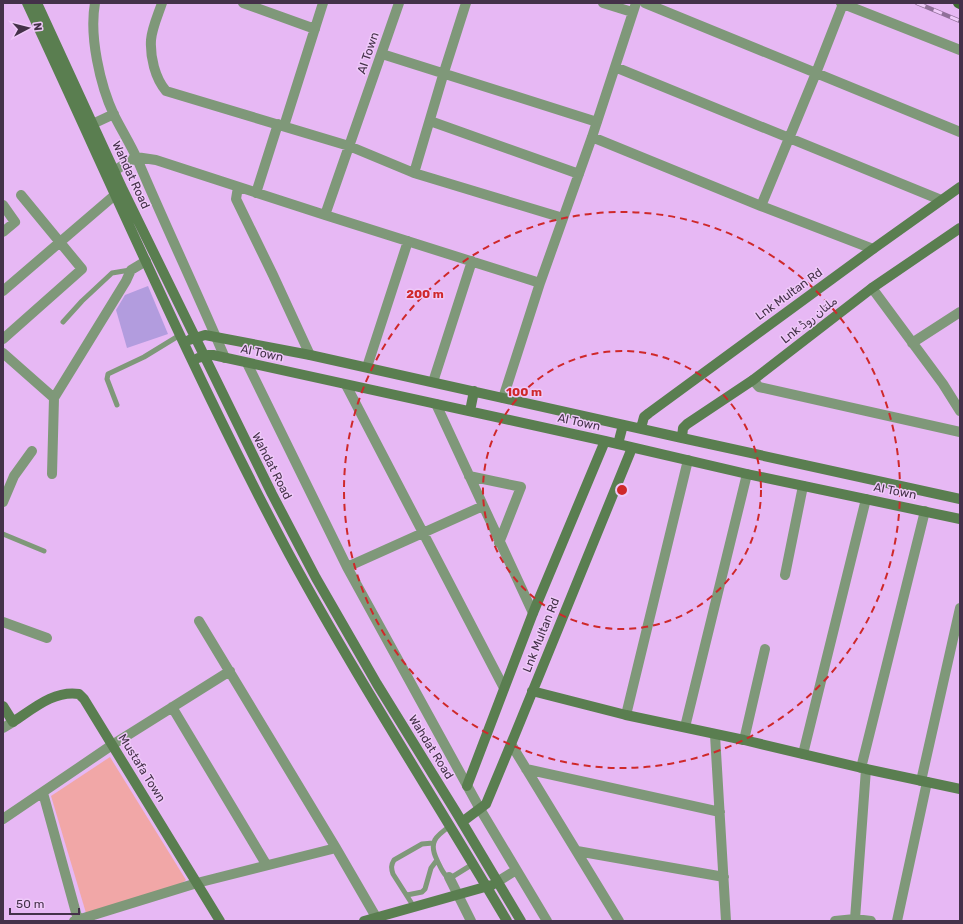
<svg xmlns="http://www.w3.org/2000/svg" width="963" height="924" viewBox="0 0 963 924" font-family="Rubik,Cairo,sans-serif">
<style>
.green{fill:#f1a7a7}
.building{fill:#b29cde}
.lines{fill:none;stroke-linecap:round;stroke-linejoin:round}
.lane{stroke:#7f9879;stroke-width:5}
.street{stroke:#7f9879;stroke-width:10}
.secondary{stroke:#5a7e50;stroke-width:10}
.primary{stroke:#3e6b31;stroke-width:10}
.rail-casing{stroke:#907099;stroke-width:4.5}
.rail{stroke:#efc9f9;stroke-width:3;stroke-dasharray:9;stroke-linecap:butt}
.ring{fill:none;stroke:#cf282a;stroke-width:2;stroke-dasharray:7 5}
.labels{text-anchor:middle;stroke-width:3;stroke-linejoin:round;paint-order:stroke}
.street-label{font-size:12px;fill:#443149;stroke:#efc9f9}
.centre{fill:#cf282a;stroke:#efc9f9;stroke-width:2}
.ring-label{font-size:12px;text-anchor:middle;font-weight:bold;fill:#cf282a;stroke:#efc9f9;stroke-width:3;stroke-linejoin:round;paint-order:stroke}
</style>
<rect width="100%" height="100%" fill="#e7b8f4"/>
<path class="green" d="M110,757L186,880L178,886L86,913L51,796Z"/>
<path class="building" d="M148,286L168,334L127,348L116,310L125,295Z"/>
<g class="lines">
<path class="lane" d="M63,322L82,301L112,273L130,270
M117,405L107,379L108,374L144,357L180,335
M3,534L44,551
M450,826C436,836 428,842 437,860C440,866 442,872 447,877H452L473,864
M407,895L422,892L425,889L431,868L437,860
M414,907L393,874C391,868 391,865 394,860L422,844L433,843"/>
<path class="street" d="M95,3C89,36 100,85 114,115C122,131 131,145 138,161C166,227 197,292 225,358
M162,3C158,15 152,28 151,40C150,57 155,78 166,91L349,146L414,173L563,218
M243,3L315,29
M603,3L632,12
M645,3L960,132
M841,3L960,50
M382,54L597,122
M615,67L941,200
M430,121L579,174
M284,126L323,3
M86,127L114,114
M592,137L761,206L873,249
M114,171L136,157L156,160L325,215L540,283
M414,173L444,72L466,3
M238,187L236,199L273,275L310,355
M256,193L278,124
M3,205L15,222L3,232
M761,206L816,73L843,4
M325,215L399,3
M872,288L943,384L960,411
M3,291L116,194L121,191
M3,339L82,269L21,195
M912,343L960,312
M3,353L54,398
M247,363L347,567L480,809L547,921
M367,367L408,241
M753,380L759,387L960,432
M433,382L472,261
M346,385L504,688
M503,398L540,283L592,137L636,3
M436,404L533,613
M52,474L54,398L126,281L131,270L146,261
M469,476L521,487L499,543
M3,502L14,476L32,451
M347,567L483,506
M785,575L803,486
M199,621L336,848L376,917
M3,622L47,638
M172,707L266,864
M626,715L688,460
M685,727L747,474
M3,728L13,722
M715,735L726,921
M744,740L765,649
M511,744L619,921
M803,754L866,499
M861,768L925,511
M526,769L720,812
M921,781L960,608
M43,793L78,920
M3,819L112,745L230,671
M577,851L724,877
M449,877L471,921
M497,882L516,870
M855,919L866,769
M74,921L197,883L336,848
M835,921L855,919L871,921
M897,921L927,782"/>
<path class="secondary" d="M27,3C113,187 193,374 289,554C357,679 435,799 507,921
M37,3L123,190L272,494L316,578L377,684L456,812L521,921
M189,340L205,335L310,355L682,438L960,499
M198,358L208,355H213L605,441L747,474L960,519
M470,411L474,391
M641,428L644,417L649,413L873,249L960,187
M682,438L683,428L687,424L753,380L872,288L960,228
M618,444L623,425
M532,691L626,715L744,740L866,769L960,789
M3,706L13,722C33,709 54,690 79,694L84,699L220,921
M467,786L533,613L605,441
M462,822L486,804L511,744L632,448
M364,921L492,885"/>
<path class="primary" d="M958,3L960,4"/>
<defs>
<path id="rail" d="M917,3L960,21"/>
</defs>
<use href="#rail" class="rail-casing"/>
<use href="#rail" class="rail"/>
</g>
<g class="ring">
<circle cx="622" cy="490" r="139"/>
<circle cx="622" cy="490" r="278"/>
</g>
<g class="labels">
<g class="street-label">
<text transform="translate(368 53) rotate(-71)" y="4">AI Town</text>
<text transform="translate(131 175) rotate(65)" y="4">Wahdat Road</text>
<text transform="translate(789 294) rotate(-36)" y="4">Lnk Multan Rd</text>
<text transform="translate(809 320) rotate(-38)" y="4">Lnk ملتان روڈ</text>
<text transform="translate(262 353) rotate(12)" y="4">AI Town</text>
<text transform="translate(579 422) rotate(12)" y="4">AI Town</text>
<text transform="translate(272 466) rotate(63)" y="4">Wahdat Road</text>
<text transform="translate(895 491) rotate(11)" y="4">AI Town</text>
<text transform="translate(541 635) rotate(-68)" y="4">Lnk Multan Rd</text>
<text transform="translate(431 747) rotate(58)" y="4">Wahdat Road</text>
<text transform="translate(142 768) rotate(58)" y="4">Mustafa Town</text>
</g>
</g>
<circle cx="622" cy="490" r="6" class="centre"/>
<g class="ring-label">
<text x="425" y="298">200 m</text>
<text x="524" y="396">100 m</text>
</g>
<rect width="963" height="924" fill="none" stroke="#443149" stroke-width="8"/>
<g transform="translate(28 28) rotate(83)" stroke="#efc9f9" stroke-width="3" paint-order="stroke">
<path d="M0-3L7 15L0 10L-7 15Z" fill="#443149"/>
<text y="-6" font-size="11" font-weight="bold" text-anchor="middle" fill="#443149">N</text>
</g>
<path d="M10 908v6h69v-6" fill="none" stroke="#443149" stroke-width="2"/>
<text x="16" y="908" font-size="12" fill="#443149" stroke="#efc9f9" stroke-width="3" paint-order="stroke">50 m</text>
</svg>
